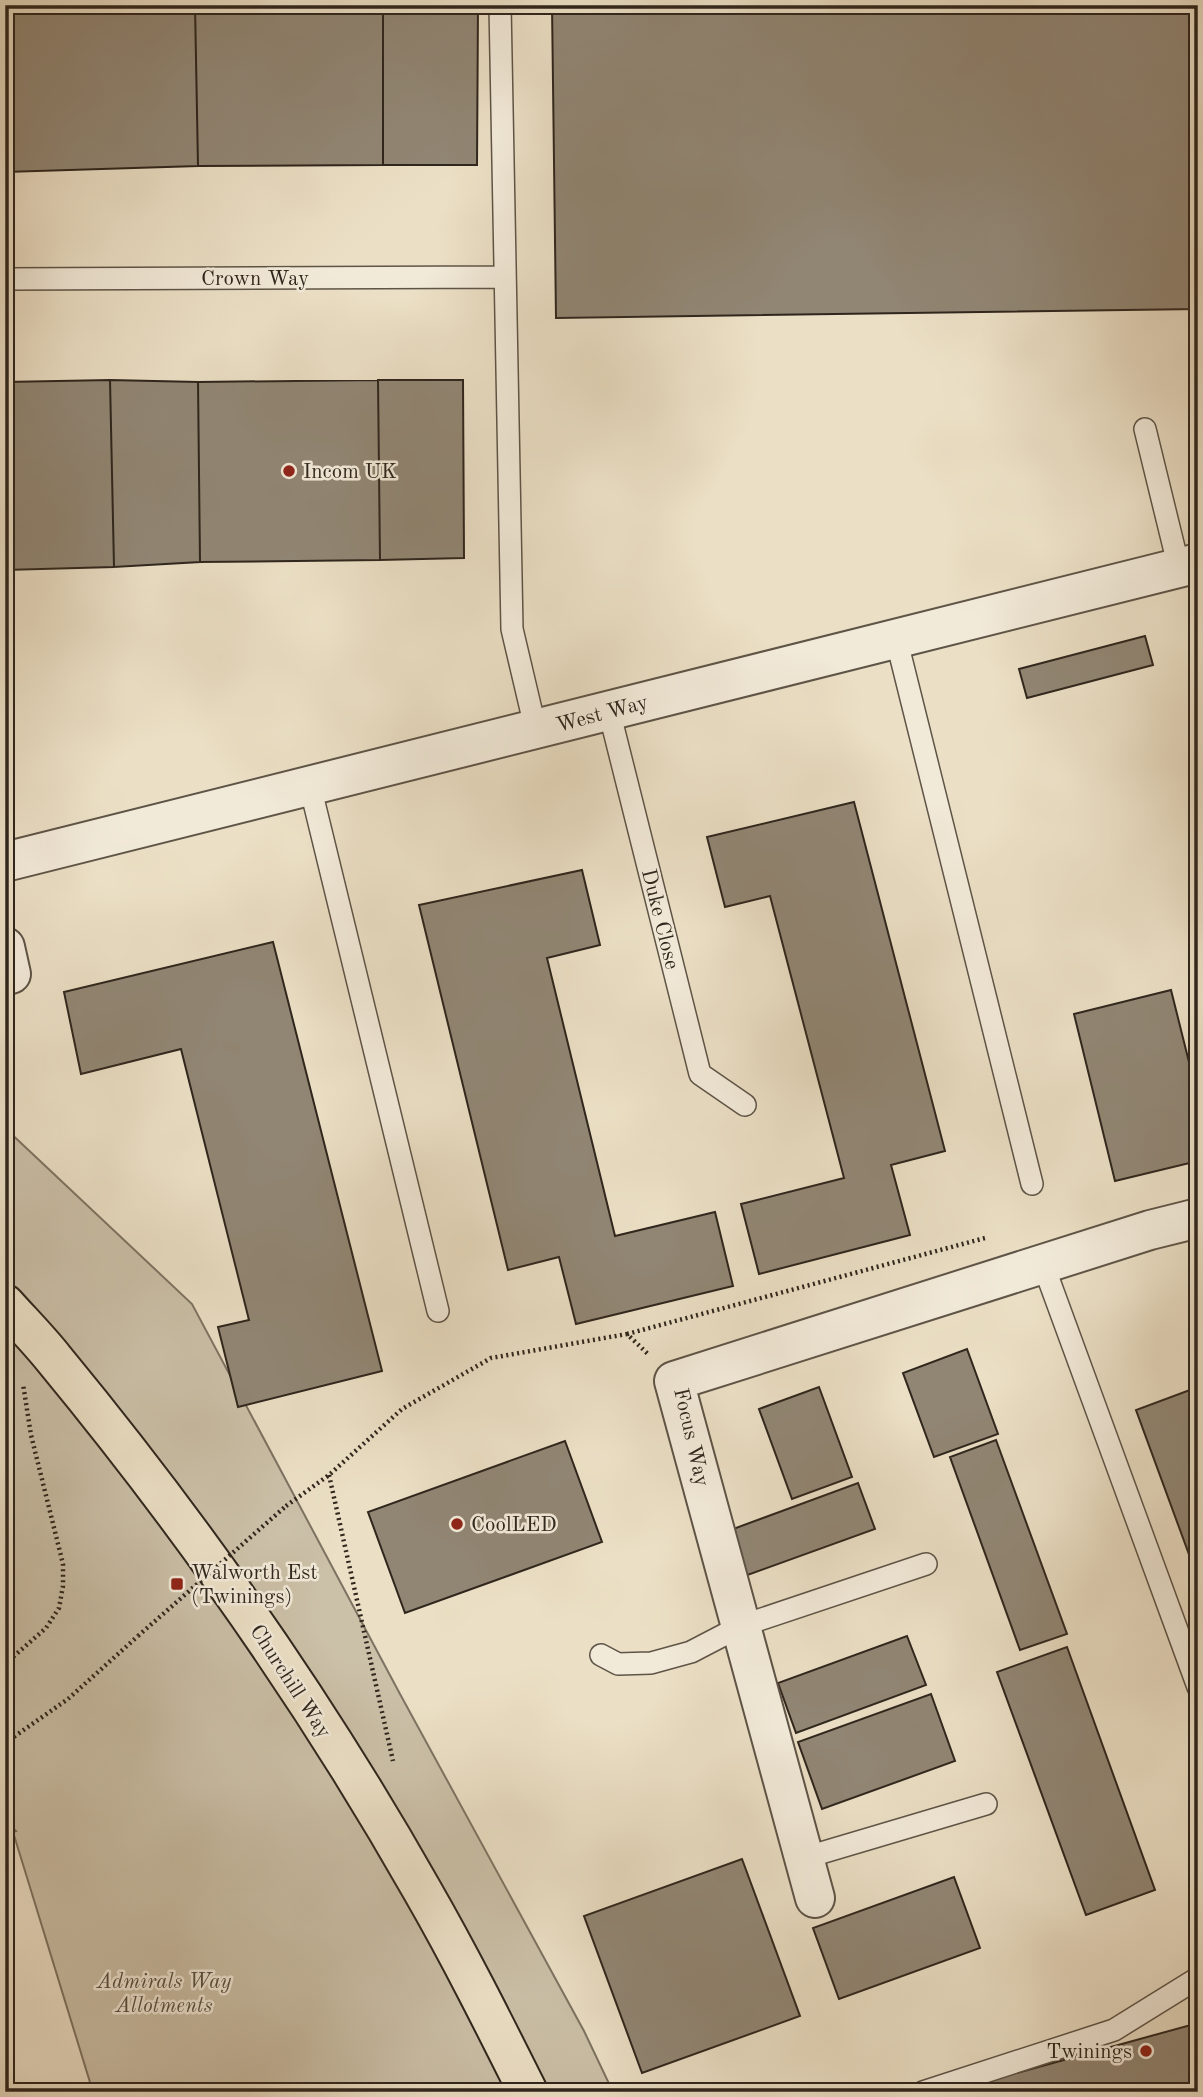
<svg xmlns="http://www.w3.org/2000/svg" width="1203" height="2097" viewBox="0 0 1203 2097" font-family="'Old Standard TT',serif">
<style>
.green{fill:#cbc0a8;stroke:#7d7362;stroke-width:2}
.building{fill:#918674;stroke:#2f261d;stroke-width:2}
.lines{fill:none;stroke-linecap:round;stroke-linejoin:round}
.lane-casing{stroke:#5e5447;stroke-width:24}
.street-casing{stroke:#5e5447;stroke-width:42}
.primary-casing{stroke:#2f261d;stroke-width:42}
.path{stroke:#2f261d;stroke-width:4.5;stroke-dasharray:2 3.5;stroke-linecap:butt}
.lane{stroke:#f2ead9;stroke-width:21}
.street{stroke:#f2ead9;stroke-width:38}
.primary{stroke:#ebdfc5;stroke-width:38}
.path-bridge{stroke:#2f261d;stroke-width:4.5;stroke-dasharray:2 3.5;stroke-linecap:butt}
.poi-dot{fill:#8f2418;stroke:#f2ead9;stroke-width:2.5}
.labels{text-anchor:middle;stroke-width:5;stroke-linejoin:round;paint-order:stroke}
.street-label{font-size:21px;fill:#2f261d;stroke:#f2ead9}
.poi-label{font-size:21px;fill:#2f261d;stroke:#f2ead9;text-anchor:start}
.park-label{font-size:21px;font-style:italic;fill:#564c40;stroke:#f2ead9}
</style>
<rect width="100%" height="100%" fill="#ebdfc5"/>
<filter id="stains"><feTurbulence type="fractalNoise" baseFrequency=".00286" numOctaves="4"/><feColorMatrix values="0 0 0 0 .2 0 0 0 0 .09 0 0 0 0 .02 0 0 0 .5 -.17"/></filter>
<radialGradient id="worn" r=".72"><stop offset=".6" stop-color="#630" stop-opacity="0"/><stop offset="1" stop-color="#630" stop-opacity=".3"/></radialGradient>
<path class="green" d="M5,1128L192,1304L400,1694L584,2031L613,2092H93L13,1832L16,1831L5,1820Z"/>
<path class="building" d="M5,5H195L198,166L5,172Z
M195,5H383V165L198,166Z
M383,5H478L477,165H383Z
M552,5H1198V309L556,318Z
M110,380L114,567L5,570V382Z
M110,380L198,382L200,562L114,567Z
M378,380H463L464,558L380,560Z
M378,380L380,560L200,562L198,382Z
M1145,636L1153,665L1027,698L1019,669Z
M854,802L945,1151L891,1165L910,1235L759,1274L741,1204L844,1178L770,896L725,907L707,837Z
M582,870L600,945L547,958L615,1236L715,1212L733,1286L576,1324L559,1257L508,1270L419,905Z
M273,942L382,1371L238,1407L218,1327L249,1320L181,1049L81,1074L64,992Z
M1171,990L1198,1098V1161L1115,1181L1074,1014Z
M967,1349L998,1434L934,1457L903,1373Z
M819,1387L852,1477L792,1499L759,1409Z
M1198,1387V1579L1136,1410Z
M996,1440L1067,1634L1020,1650L950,1457Z
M565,1441L602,1542L405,1613L368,1512Z
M858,1483L875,1529L742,1577L725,1532Z
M907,1636L926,1685L796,1733L778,1683Z
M1067,1647L1155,1890L1086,1915L997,1672Z
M931,1694L955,1761L822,1809L798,1742Z
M742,1859L800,2016L642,2073L584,1916Z
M954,1877L980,1948L839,1999L813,1928Z
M1198,2023V2092H995L991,2080Z"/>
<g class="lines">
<defs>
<path id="lane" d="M500,5L512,629L536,731
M5,279L505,277
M1145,429L1179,568
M896,638L1032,1184
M609,711L700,1074L745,1105
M310,786L438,1311
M1043,1264L1198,1687
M601,1655L618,1664L651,1663L691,1652L741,1626L926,1564
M804,1858L986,1804
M923,2092L1114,2030L1198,1978"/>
<path id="street" d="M5,862L1198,563
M5,947L11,974
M815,1898L674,1381L1150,1230L1198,1218"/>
<path id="primary" d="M5,1304C21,1322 39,1340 54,1359C191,1525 316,1703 422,1890C460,1956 494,2024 528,2092"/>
</defs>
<use href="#lane" class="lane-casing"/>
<use href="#street" class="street-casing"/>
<use href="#primary" class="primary-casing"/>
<path class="path" d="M627,1334L985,1238
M329,1475L393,1761
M286,1506L329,1475L402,1409L491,1358L627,1334L649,1355
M5,1664L46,1628L59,1608L63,1586V1564L31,1435L23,1384
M5,1743L68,1699L138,1636"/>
<use href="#lane" class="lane"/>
<use href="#street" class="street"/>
<use href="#primary" class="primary"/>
<path class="path-bridge" d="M138,1636L286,1506"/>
</g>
<g class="poi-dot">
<circle cx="289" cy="471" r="7"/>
<circle cx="457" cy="1524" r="7"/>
<rect x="170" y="1577" width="14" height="14" rx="3.5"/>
<circle cx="1146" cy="2051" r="7"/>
</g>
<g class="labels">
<g class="street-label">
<text x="255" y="285">Crown Way</text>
<text transform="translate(602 713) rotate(-15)" y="7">West Way</text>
<text transform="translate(661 919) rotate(76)" y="7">Duke Close</text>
<text transform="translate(692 1437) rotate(77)" y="7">Focus Way</text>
<text transform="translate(291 1681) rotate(57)" y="7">Churchill Way</text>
</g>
<g class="poi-label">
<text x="303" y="478">Incom UK</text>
<text x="471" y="1531">CoolLED</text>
<text x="191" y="1579">Walworth Est<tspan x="191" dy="24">(Twinings)</tspan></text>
<text x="1132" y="2058" text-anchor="end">Twinings</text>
</g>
<g class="park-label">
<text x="164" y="1988">Admirals Way<tspan x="164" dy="24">Allotments</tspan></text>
</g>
</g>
<rect width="1203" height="2097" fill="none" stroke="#ebdfc5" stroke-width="28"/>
<rect x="7" y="7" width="1189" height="2083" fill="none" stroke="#2f261d" stroke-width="3.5"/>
<rect x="14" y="14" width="1175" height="2069" fill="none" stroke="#2f261d" stroke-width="2"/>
<rect width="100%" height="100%" filter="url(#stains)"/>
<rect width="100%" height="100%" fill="url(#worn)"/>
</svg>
